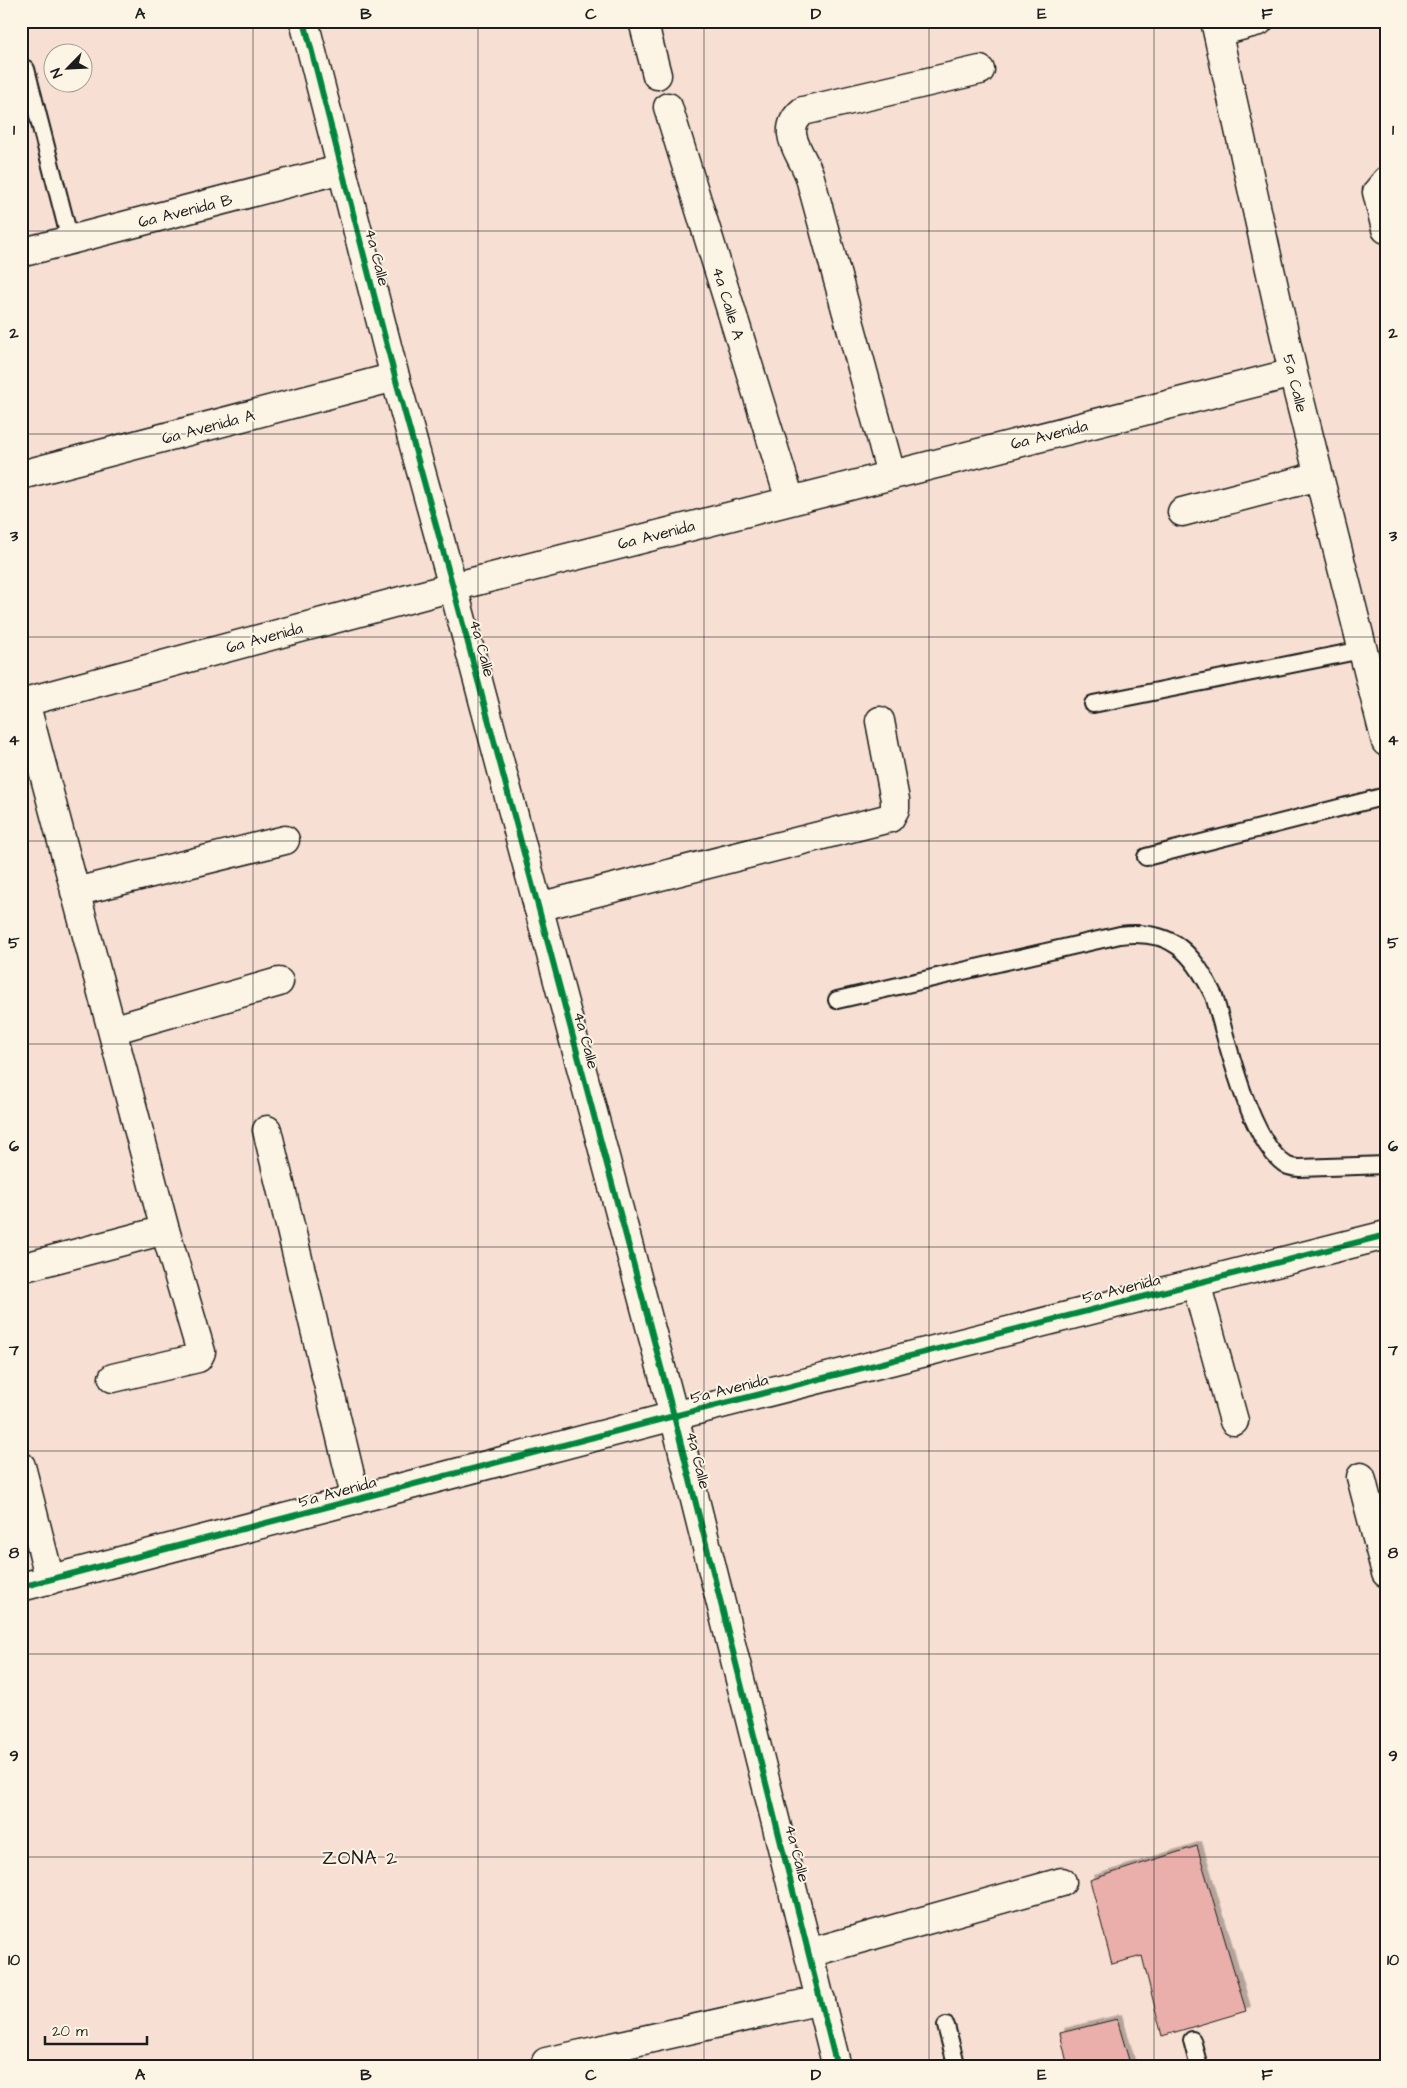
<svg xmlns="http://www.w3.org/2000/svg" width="1407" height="2088" viewBox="0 0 1407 2088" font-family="'Architects Daughter',sans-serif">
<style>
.building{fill:#eaafaa;stroke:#1c1c1c;filter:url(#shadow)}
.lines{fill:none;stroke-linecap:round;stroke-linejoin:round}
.service-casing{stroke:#1c1c1c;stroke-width:20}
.minor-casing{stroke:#1c1c1c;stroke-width:31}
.tertiary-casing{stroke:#1c1c1c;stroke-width:31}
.service{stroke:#fcf5e5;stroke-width:16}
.minor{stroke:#fcf5e5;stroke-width:28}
.tertiary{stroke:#fcf5e5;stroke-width:28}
.cycleway-casing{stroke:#fcf5e5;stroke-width:9}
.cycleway{stroke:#00873e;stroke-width:6}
.grid{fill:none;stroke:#1c1c1c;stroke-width:1;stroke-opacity:0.55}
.labels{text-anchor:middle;stroke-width:4;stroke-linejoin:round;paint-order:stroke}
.street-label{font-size:16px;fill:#1c1c1c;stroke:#fcf5e5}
.quarter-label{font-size:19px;letter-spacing:1px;fill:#1c1c1c;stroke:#fcf5e5}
.neatline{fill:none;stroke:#1c1c1c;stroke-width:2}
.grid-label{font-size:16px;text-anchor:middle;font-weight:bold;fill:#1c1c1c}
</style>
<defs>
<filter id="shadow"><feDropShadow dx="4.5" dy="-4.5" stdDeviation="0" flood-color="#0004"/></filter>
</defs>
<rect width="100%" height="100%" fill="#f7e0d3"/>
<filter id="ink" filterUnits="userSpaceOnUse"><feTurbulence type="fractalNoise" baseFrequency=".02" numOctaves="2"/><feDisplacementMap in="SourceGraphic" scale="10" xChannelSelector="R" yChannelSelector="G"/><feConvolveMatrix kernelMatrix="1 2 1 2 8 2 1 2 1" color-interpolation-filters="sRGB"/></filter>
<g filter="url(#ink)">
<path class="building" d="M1197,1846L1246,2011L1162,2036L1142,1956L1112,1964L1090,1880Z
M1117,2019L1131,2067H1068L1060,2033Z
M629,2043L635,2067H547Z"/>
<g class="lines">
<defs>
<path id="service" d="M26,69L70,240
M1093,704L1362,650
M1146,857L1386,796
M837,1000L1120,935C1172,929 1192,951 1214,996C1226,1036 1250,1146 1288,1166C1291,1167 1296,1168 1299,1168L1386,1165
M946,2026L957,2067
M1192,2040L1199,2067"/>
<path id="minor" d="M643,21L657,75
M1215,21L1293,373L1386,742
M1218,32L1259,21
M668,107L790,500
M1386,181L1377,192L1386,229
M28,251L342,169
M891,474L809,174C800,151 779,131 803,111L980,70
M21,475L395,377
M1182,512L1319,476
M25,702L165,1230L201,1352L198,1358L113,1378
M21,703L453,587L1293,373
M75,892L285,840
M538,907L890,818L895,809V800L880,721
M112,1030L279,982
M267,1130L356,1500
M21,1268L165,1230
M1196,1283L1234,1421
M21,1466L50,1580
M1361,1477L1386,1573
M21,1587L674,1416L1386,1235
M809,1953L1062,1882
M546,2062L821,2000"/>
<path id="tertiary" d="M304,21L395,377L453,587L674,1416L837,2067"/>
</defs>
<use href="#service" class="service-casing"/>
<use href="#minor" class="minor-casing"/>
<use href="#tertiary" class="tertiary-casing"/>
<use href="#service" class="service"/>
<use href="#minor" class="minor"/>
<use href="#tertiary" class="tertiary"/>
<defs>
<path id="cycleway" d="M304,21L395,377L453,587L674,1416L837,2067
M21,1587L674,1416L1386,1235"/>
</defs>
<use href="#cycleway" class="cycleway-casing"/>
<use href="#cycleway" class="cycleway"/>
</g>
</g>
<path class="grid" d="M253,21V2067M478,21V2067M704,21V2067M929,21V2067M1154,21V2067M21,231H1386M21,434H1386M21,637H1386M21,841H1386M21,1044H1386M21,1247H1386M21,1451H1386M21,1654H1386M21,1857H1386"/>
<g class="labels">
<g class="street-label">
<text transform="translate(185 210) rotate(-14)" y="6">6a Avenida B</text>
<text transform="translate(378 257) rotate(76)" y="6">4a Calle</text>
<text transform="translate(729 303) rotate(73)" y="6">4a Calle A</text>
<text transform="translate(1296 383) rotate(76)" y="6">5a Calle</text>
<text transform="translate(208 426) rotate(-15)" y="6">6a Avenida A</text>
<text transform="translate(1049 434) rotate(-14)" y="6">6a Avenida</text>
<text transform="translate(656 534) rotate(-14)" y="6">6a Avenida</text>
<text transform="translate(264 637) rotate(-15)" y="6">6a Avenida</text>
<text transform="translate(483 648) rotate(75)" y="6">4a Calle</text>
<text transform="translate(587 1040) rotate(75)" y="6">4a Calle</text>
<text transform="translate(1121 1288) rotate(-14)" y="6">5a Avenida</text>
<text transform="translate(729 1388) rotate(-14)" y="6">5a Avenida</text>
<text transform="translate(699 1460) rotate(76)" y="6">4a Calle</text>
<text transform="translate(337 1491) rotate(-15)" y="6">5a Avenida</text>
<text transform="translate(798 1853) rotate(76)" y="6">4a Calle</text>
</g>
<g class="quarter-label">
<text x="360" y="1864">ZONA 2</text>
</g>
</g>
<rect width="1407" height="2088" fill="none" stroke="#fcf5e5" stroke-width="55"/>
<g transform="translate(68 68) rotate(246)"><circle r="24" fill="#fcf5e5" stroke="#a29e95"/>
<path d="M0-4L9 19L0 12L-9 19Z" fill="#1c1c1c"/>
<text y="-8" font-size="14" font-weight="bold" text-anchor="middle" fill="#1c1c1c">N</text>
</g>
<path d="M45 2036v8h102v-8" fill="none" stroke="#1c1c1c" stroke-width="2.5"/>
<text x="52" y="2036" font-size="15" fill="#1c1c1c" stroke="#fcf5e5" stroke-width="4" paint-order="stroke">20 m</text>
<rect x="28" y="28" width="1352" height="2032" class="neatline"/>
<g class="grid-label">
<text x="140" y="19">A</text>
<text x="366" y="19">B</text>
<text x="591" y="19">C</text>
<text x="816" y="19">D</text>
<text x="1042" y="19">E</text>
<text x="1267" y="19">F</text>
<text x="14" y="135">1</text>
<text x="1393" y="135">1</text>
<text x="14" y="338">2</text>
<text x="1393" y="338">2</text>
<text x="14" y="541">3</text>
<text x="1393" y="541">3</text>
<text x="14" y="745">4</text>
<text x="1393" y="745">4</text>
<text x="14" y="948">5</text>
<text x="1393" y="948">5</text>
<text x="14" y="1151">6</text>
<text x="1393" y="1151">6</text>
<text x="14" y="1355">7</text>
<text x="1393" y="1355">7</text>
<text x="14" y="1558">8</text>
<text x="1393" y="1558">8</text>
<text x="14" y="1761">9</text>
<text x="1393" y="1761">9</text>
<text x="14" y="1965">10</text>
<text x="1393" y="1965">10</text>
<text x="140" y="2080">A</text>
<text x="366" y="2080">B</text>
<text x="591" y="2080">C</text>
<text x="816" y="2080">D</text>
<text x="1042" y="2080">E</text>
<text x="1267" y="2080">F</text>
</g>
</svg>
